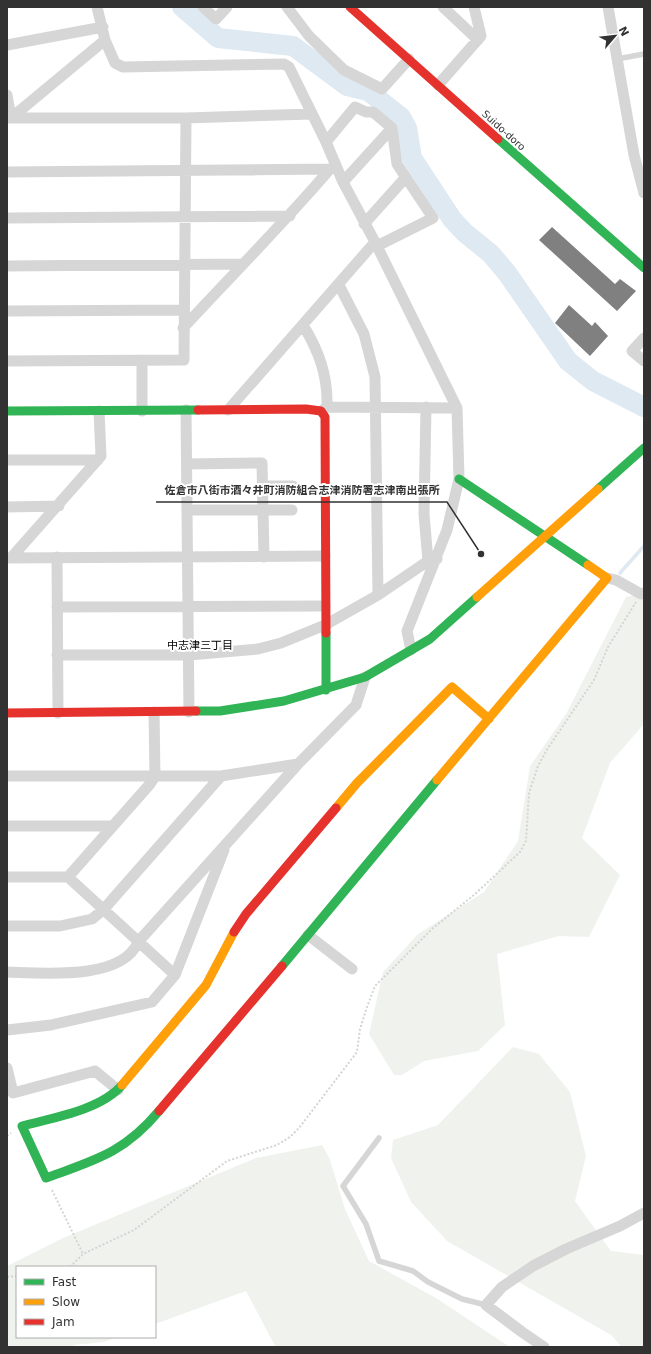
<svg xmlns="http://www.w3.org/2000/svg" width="651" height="1354" viewBox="0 0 651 1354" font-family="'DejaVu Sans','Noto Sans JP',sans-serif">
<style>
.green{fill:#f0f3ed}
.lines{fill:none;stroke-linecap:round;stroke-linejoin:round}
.stream{stroke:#dee9f1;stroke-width:3.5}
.river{stroke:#dee9f1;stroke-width:20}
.building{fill:#808080}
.path{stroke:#d4d4d4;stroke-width:2;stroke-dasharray:2 2;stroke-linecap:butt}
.lane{stroke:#d6d6d6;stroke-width:5.5}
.street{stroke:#d6d6d6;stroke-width:11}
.fast{stroke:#30b455;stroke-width:9}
.slow{stroke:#ff9f0a;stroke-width:9}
.jam{stroke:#e5322d;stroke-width:9}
.labels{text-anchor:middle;stroke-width:4;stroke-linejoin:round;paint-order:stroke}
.street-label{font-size:10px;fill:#323232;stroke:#fff}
.neighbourhood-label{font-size:11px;fill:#000;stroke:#fff}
.leader{fill:none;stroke:#323232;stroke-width:1.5}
.callout-dot{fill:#323232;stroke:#fff;stroke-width:1.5}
.callout-label{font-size:11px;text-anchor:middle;font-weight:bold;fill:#323232;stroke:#fff;stroke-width:4;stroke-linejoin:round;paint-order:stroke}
</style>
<rect width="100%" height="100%" fill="#fff"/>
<path class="green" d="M644,593V724L610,763L582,838L620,875L589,937L559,936L497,954L505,1025L478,1051L424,1061L402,1075H394L369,1034L383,972L418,934L484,892L518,841L530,766L566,714L626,597Z
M513,1047L539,1054L570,1092L586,1156L575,1201L611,1251L644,1255V1347H622L611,1335L447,1241L411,1202L391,1158L393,1140L438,1125Z
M322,1145L329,1157L345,1209L369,1261L436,1298L510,1347H277L274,1344L246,1291L155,1324V1267H17V1337H118L104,1342L74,1345L71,1347H7V1266L63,1238L256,1158Z"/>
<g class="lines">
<path class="stream" d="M620,573L644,546"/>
<path class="river" d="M182,7L218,38L293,46L347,86L368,91L401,117L407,128L412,158L452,219L464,232L491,254L507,273L568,361L593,381L644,407"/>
</g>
<path class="building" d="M552,227L615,284L620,279L636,291L617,311L539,240Z
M569,305L592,326L595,322L608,336L590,356L555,323Z"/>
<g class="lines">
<path class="path" d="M7,1136L11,1133
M52,1190L83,1254
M70,1267L83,1254L134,1230L227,1161L277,1145L290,1137L299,1128L357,1052L360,1029L367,1007L375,986L433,928L474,895L520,852L526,841L529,793L538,766L548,748L594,680L608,647L636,602
M7,1277L17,1276"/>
<path class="lane" d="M617,59L644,54
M379,1138L343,1186L366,1224L379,1261L413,1271L428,1282L462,1299L486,1305"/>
<path class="street" d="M203,7L216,19L227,7
M287,7L309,36L344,70L382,89L409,59
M443,7L478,40
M608,7L634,155L644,193
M105,40L115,63L123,67L284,64L289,67L326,142L343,182L375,242L457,408L459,479L447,530L407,631L411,650
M7,45L103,27
M438,85L481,36L474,7
M7,95L11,118L105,40L97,7
M7,118H186L312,114
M326,142L355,107L366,112H373L392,128L397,164L433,218L377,246
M7,172L330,169
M343,182L392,128
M7,218L290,216
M364,224L406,177
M7,266L242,264
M339,285L364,334L375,377L378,595
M7,311L184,310
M303,325C319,351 328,376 327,407
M183,328C232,275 283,224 330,169L334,167
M644,338L632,351L644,361
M142,360V411
M7,361L184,360L186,118
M426,407L424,514L428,561
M186,410L189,712
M228,410L375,242
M321,411L327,407L457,408
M7,460H98
M187,464L262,463L264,557
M262,486H293
M7,507L59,506
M188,510H292
M57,557L58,713
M7,558L325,556
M11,558L101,456L99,411
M607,578L616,580L641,594L644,593
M57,607L325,606
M57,655H189L258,649L281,643L325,625L378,595L428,561L437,559
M7,776H221L298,764
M7,826H113
M7,877H68L175,975
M68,877L150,784L155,776L154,712
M7,926H60L92,919L103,910L221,776
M308,935L352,969
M7,972C42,973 122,981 138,942L298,764L356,705L365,677
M7,1030L51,1025L152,1002L175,975L224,850
M7,1068L13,1093L95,1071L118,1090
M544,1347L522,1332L486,1305L502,1287L533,1266L566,1249L620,1226L644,1213"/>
<path class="fast" d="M498,139L644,268
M7,411L198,410
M459,479L588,565
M598,489L644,448
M326,633V690
M196,711H220L284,701L365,677L430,639L477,597
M282,966L437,780
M122,1085C101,1110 52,1118 22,1126L46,1178C95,1160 124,1153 159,1111"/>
<path class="slow" d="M477,597L598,489
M437,780L607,578L588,565
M336,808L357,783L452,687L489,719
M122,1085L206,985L234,932"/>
<path class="jam" d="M350,7L498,139
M198,410L306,409L321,411L325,417L326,633
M7,713L196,711
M234,932L246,914L336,808
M159,1111L282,966"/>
</g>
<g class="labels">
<g class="street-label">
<text transform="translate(504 130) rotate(42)" y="4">Suido-doro</text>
</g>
<g class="neighbourhood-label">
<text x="200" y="649">中志津三丁目</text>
</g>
</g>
<path class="leader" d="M481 554L447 502H156"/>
<circle class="callout-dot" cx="481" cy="554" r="4"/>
<g class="callout-label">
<text x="302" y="494">佐倉市八街市酒々井町消防組合志津消防署志津南出張所</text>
</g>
<rect width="651" height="1354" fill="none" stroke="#323232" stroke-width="16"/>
<rect x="16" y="1266" width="140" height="72" fill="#ffffff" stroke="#adadad"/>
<rect x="24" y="1279" width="20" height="6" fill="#30b455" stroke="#adadad"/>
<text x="52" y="1286" font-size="12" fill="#323232">Fast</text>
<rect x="24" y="1299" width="20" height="6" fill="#ff9f0a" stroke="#adadad"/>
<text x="52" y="1306" font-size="12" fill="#323232">Slow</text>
<rect x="24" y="1319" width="20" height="6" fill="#e5322d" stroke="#adadad"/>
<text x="52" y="1326" font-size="12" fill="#323232">Jam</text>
<g transform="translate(615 36) rotate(62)" stroke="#ffffff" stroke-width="3" paint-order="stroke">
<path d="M0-3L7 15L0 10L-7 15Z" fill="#323232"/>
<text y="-6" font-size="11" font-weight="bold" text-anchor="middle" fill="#323232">N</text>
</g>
</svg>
